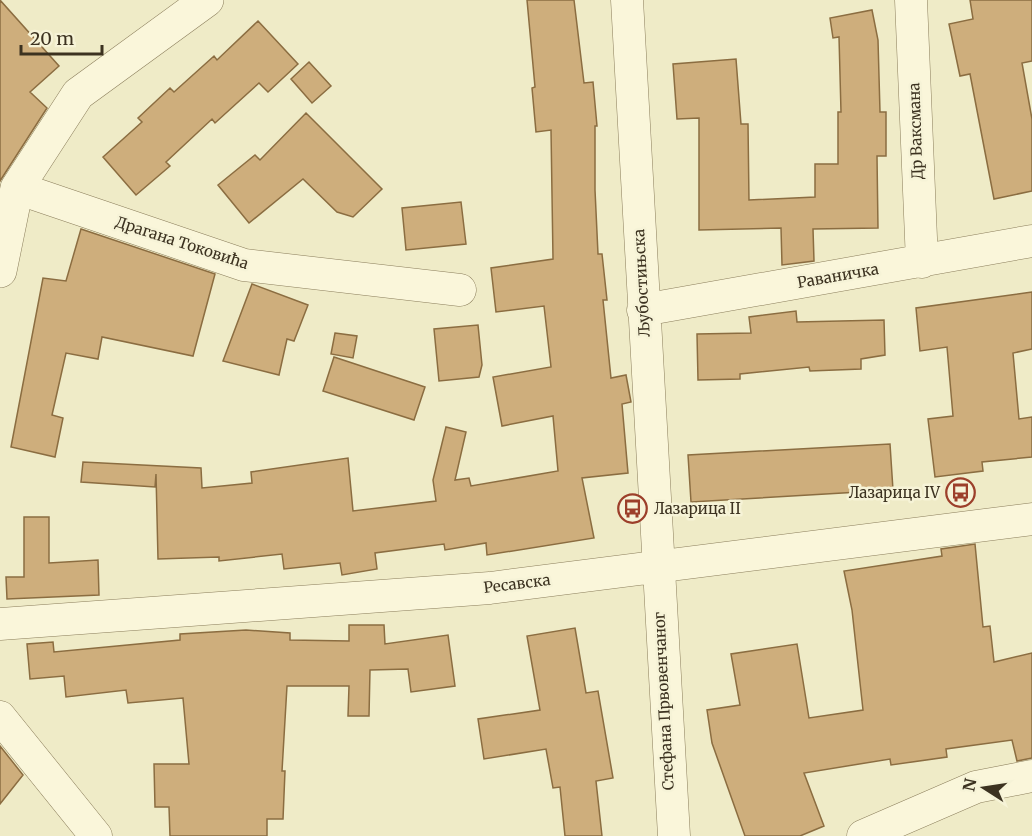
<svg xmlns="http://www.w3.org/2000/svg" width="1032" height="836" viewBox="0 0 1032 836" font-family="Merriweather,serif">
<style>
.building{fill:#ceae7c;stroke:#8b6d41;stroke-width:1.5}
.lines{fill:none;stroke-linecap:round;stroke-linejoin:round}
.minor-casing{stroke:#8b7e5c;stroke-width:33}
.tertiary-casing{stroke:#8b7e5c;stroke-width:34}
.minor{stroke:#faf6da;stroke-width:32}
.tertiary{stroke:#faf6da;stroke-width:33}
.labels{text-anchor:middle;stroke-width:5;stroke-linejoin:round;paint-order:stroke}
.street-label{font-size:15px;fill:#3c3220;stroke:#f6f3d7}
.poi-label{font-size:15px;fill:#3c3220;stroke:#f6f3d7;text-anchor:end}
</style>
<rect width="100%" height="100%" fill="#efebc7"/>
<path class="building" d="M0,0L59,66L30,92L47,108L0,181Z
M527,0H574L584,83L593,82L597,126H595V190L598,254H602L607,300H603L611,378L626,375L631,402L622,404L628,473L582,478L594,538L487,555L486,543L445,550L444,544L375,553L377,569L342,575L340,563L284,569L282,554L219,561V557L158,559L156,474L155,487L81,482L83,462L201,468L202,488L252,483L251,472L348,458L353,511L436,501L433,480L446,427L466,432L455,480L469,478L471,486L558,471L553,416L502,426L493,377L551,367L544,306L496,312L491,268L553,259L551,130L536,132L532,88L535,87Z
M970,0H1032V61L1022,63L1032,119V191L994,199L970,74L960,76L949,24L973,19Z
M872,10L878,40L880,112H886V156H877L878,228L813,229L814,261L782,265L781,228L699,230V118L677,119L673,64L736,59L741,124H748L749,200L815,197V164H838V112H841L839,37L833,38L830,18Z
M258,21L298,64L268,92L259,83L215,123L212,119L166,162L170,166L136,195L103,157L142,122L138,118L170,88L174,92L214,56L217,60Z
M309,62L331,86L312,103L291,79Z
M306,113L382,189L353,217L337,212L303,179L249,223L218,185L255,155L260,160Z
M461,202L466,244L406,250L402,208Z
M81,229L215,274L193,356L102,337L98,359L66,353L52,415L63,418L55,457L11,447L43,278L66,281Z
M252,284L308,305L294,341L287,339L279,375L223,361Z
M1032,292V349L1013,353L1019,419L1032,417V457L982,462L983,471L935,477L928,419L953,416L947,347L920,351L916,308Z
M796,311L797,322L884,320L885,355L861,359V369L810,371L809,367L740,374V379L698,380L697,334L751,333L749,317Z
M478,325L482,365L479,377L439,381L434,329Z
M335,333L357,336L353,358L331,354Z
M334,357L425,387L414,420L323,391Z
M890,444L893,490L691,502L688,455Z
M24,517H49V563L98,560L99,595L7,599L6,577H24Z
M975,544L983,627L990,626L994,662L1032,653V758L1017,761L1012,740L946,749L947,757L891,765L890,759L804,773L824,826L800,836H745L712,743L707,710L740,705L731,654L797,644L809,718L863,710L852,610L844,571L942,556L941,549Z
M349,625H384L385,644L448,635L455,686L411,692L408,669L370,670L369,716H348L349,686H287L282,771H285L283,819H267V836H170L169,807H155L154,764H189L183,698L128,703L126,690L66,697L64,676L30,679L27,644L53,642L54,652L180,640V634L246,630L290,633V640L349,641Z
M575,628L586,693L598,691L613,778L596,781L602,836H565L560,787L553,788L546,749L484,759L478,719L540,710L527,636Z
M0,746L23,775L0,804Z"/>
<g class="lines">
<defs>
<path id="minor" d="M627,0L674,836
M911,0L922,262
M17,188L244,265L460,290
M643,310L1032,241
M0,624L490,588L1032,519
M0,717L96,836
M863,836L976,787L1032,776"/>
<path id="tertiary" d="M0,271L17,188L78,94L207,0"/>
</defs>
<use href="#minor" class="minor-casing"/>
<use href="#tertiary" class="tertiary-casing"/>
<use href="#minor" class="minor"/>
<use href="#tertiary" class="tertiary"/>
</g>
<defs>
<symbol id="bus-ring" viewBox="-11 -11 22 22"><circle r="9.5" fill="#f6f3d7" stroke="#9c3f2a" stroke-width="1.5"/><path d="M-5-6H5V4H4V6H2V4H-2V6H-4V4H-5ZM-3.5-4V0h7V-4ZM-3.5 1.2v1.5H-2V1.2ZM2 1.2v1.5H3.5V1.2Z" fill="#9c3f2a"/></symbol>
</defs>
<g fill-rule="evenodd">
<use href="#bus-ring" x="944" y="476" width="33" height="33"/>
<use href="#bus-ring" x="616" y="492" width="33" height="33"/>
</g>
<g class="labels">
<g class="street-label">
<text transform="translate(916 131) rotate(-92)" y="5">Др Ваксмана</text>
<text transform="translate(182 243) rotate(18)" y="5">Драгана Токовића</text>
<text transform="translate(838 276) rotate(-10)" y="5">Раваничка</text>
<text transform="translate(642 283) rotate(-93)" y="5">Љубостињска</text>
<text transform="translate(517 584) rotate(-7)" y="5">Ресавска</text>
<text transform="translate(664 701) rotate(-93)" y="5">Стефана Првовенчаног</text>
</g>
<g class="poi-label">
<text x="940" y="498">Лазарица IV</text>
<text x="654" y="514" text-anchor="start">Лазарица II</text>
</g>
</g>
<g transform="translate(984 788) rotate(282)" stroke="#f6f3d7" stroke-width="4.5" paint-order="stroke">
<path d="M0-4.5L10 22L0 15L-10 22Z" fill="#3c3220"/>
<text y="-9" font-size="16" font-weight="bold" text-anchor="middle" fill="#3c3220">N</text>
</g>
<path d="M21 45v9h81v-9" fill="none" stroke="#3c3220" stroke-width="3"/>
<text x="30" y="45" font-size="18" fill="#3c3220" stroke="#f6f3d7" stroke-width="4.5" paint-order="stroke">20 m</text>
</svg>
